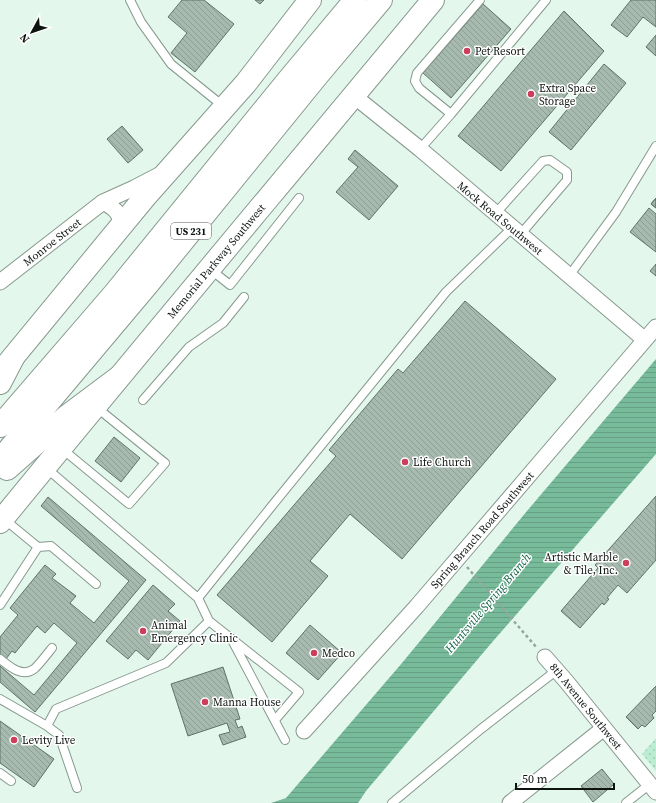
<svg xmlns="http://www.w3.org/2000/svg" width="656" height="803" viewBox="0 0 656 803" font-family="'Source Serif 4',serif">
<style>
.grass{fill:url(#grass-dots)}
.water{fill:url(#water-rules)}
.building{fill:url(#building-back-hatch);stroke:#617269}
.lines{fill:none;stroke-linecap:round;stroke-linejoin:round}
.lane-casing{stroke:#87998f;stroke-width:10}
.street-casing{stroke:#87998f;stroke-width:17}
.primary-casing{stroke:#87998f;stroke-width:24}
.highway-casing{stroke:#87998f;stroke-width:24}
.path{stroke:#96a59d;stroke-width:2.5;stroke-dasharray:3 3;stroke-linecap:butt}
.lane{stroke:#fff;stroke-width:8}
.street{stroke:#fff;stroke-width:15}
.primary{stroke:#fff;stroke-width:22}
.highway{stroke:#fff;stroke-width:22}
.poi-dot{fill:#cd3d5c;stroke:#fff;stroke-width:1.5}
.labels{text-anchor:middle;stroke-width:3;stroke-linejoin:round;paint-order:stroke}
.shield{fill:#fff;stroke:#565a58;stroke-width:1}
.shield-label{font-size:10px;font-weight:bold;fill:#0d1410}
.poi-label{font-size:11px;fill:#0d1410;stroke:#fff;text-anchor:start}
.street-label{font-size:11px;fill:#0d1410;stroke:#fff}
.water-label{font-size:12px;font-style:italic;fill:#126545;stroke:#fff}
</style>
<defs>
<pattern id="grass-dots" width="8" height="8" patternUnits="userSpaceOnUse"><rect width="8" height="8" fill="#baedd2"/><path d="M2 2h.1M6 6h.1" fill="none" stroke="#9fcab3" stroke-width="1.8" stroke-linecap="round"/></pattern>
<pattern id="water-rules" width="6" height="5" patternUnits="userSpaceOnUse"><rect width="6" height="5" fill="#77bb9a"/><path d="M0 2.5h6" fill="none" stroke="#66a084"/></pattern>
<pattern id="building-back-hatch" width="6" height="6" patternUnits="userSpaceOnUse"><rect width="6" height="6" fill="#a7bab0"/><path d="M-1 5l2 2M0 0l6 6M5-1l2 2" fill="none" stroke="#8f9f96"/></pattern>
</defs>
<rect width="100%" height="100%" fill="#e3f7ec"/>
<path class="grass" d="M656,738V771L642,754Z"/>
<path class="water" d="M656,359V454L494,640L366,791L358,803H271L286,798L402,663L527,511Z"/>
<path class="building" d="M182,0H204L234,24L195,72L171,53L187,33L168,17Z
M255,0H264L260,4Z
M631,0H656V27L643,17L627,37L611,25Z
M483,4L511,29L451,98L423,73Z
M564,11L604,51L501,171L458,136Z
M656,35V56L646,47Z
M604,64L626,83L571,150L549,132Z
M122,126L143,150L128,163L107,139Z
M355,150L398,186L369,220L336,192L358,167L348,159Z
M656,198V208L651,204Z
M656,198V208L651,204Z
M649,208L656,214V252L630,232Z
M656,264V276L650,271Z
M465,301L556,379L402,559L350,514L310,561L328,576L272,642L217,595L336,456L329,450L398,369L403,373Z
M114,437L140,458L121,482L95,461Z
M656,496V560L627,593L618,585L607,598L609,599L604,605L602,603L580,628L561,611L598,568L595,565Z
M48,497L146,580L35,712L0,682V666L34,695L77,643L54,623L45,633L37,626L15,653L12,651L6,659L0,654V637L18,615L10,608L45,565L56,574L52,578L76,596L70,603L94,623L129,581L41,506Z
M153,585L175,604L168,611L180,621L148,660L136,650L128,659L106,641Z
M310,625L342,653L318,680L286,653Z
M223,667L240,719L235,720L238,728L242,726L246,737L223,745L219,735L230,732L227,723L188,736L171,684Z
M656,686V711L652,715L654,718L645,727L642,725L638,729L626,717Z
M0,721L54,759L34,787L0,763Z
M602,769L614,784L593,802L581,786Z"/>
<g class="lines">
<defs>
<path id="lane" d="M130,0L141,22L171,64L223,106
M451,114L419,88L415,81L417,73L480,0
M420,149L451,114L546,0
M495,214L543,161L550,160L567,172V180L520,235
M210,269L230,285L299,198
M569,276L616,212L656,146
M143,400L189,347L223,323L244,297
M61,448L129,504L165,463L96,407
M45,467L198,598L271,507L446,292L512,228
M4,519L38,547L51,546L96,584
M198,598L209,621L299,692L275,720
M0,605L38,547
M233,642L285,740
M0,659C9,666 22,678 34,669C38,666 48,653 52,648
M0,699L47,726
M0,773L11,781
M77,788L59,735L47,726L56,709L166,663L209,621
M392,803L481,729L557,670
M626,803L650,784"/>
<path id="street" d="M354,96L420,149L645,340
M103,202C116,209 117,211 123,224
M0,282L103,202L134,188L161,174
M545,657L566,681L656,792
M304,731L417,606L656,327
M510,803L604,728"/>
<path id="primary" d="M0,373L145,197L246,83L310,0
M0,522C143,347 289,174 433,0"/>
<path id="highway" d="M0,383L13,358
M0,426L114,294L289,79L355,0
M0,460L148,284L317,76L381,0
M7,469L67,416L119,377"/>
</defs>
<use href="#lane" class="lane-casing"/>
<use href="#street" class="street-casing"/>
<use href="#primary" class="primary-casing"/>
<use href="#highway" class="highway-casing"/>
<path class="path" d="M467,567L537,648"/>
<use href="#lane" class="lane"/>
<use href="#street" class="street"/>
<use href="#primary" class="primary"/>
<use href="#highway" class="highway"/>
</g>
<g class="poi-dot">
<circle cx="467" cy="51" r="4"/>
<circle cx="531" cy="94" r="4"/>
<circle cx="405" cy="462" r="4"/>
<circle cx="626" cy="563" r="4"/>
<circle cx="143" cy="631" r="4"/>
<circle cx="314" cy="653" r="4"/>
<circle cx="205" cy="702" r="4"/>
<circle cx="14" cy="740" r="4"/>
</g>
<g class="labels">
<rect class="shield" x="171" y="223" width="40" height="16" rx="3"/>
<g class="shield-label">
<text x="191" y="235">US 231</text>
</g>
<g class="poi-label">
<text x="475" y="55">Pet Resort</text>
<text x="539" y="92">Extra Space<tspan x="539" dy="13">Storage</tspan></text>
<text x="413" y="466">Life Church</text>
<text x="618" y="561" text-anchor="end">Artistic Marble<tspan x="618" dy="13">&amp; Tile, Inc.</tspan></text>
<text x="151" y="629">Animal<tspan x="151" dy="13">Emergency Clinic</tspan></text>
<text x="322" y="657">Medco</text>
<text x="213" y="706">Manna House</text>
<text x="22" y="744">Levity Live</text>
</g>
<g class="street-label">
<text transform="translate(500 218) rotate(40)" y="4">Mock Road Southwest</text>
<text transform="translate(52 242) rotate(-38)" y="4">Monroe Street</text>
<text transform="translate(216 261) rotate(-50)" y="4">Memorial Parkway Southwest</text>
<text transform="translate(482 530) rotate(-49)" y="4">Spring Branch Road Southwest</text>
<text transform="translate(586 706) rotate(51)" y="4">8th Avenue Southwest</text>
</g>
<g class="water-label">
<text transform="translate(488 603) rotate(-50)" y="4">Huntsville Spring Branch</text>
</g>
</g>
<g transform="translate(32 32) rotate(230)" stroke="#ffffff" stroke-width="3" paint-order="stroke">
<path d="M0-3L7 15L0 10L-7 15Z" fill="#0d1410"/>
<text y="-6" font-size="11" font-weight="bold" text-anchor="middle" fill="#0d1410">N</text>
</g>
<path d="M516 783v6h98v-6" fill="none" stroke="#0d1410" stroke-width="2"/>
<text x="522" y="783" font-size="12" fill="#0d1410" stroke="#ffffff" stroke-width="3" paint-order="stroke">50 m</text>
</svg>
